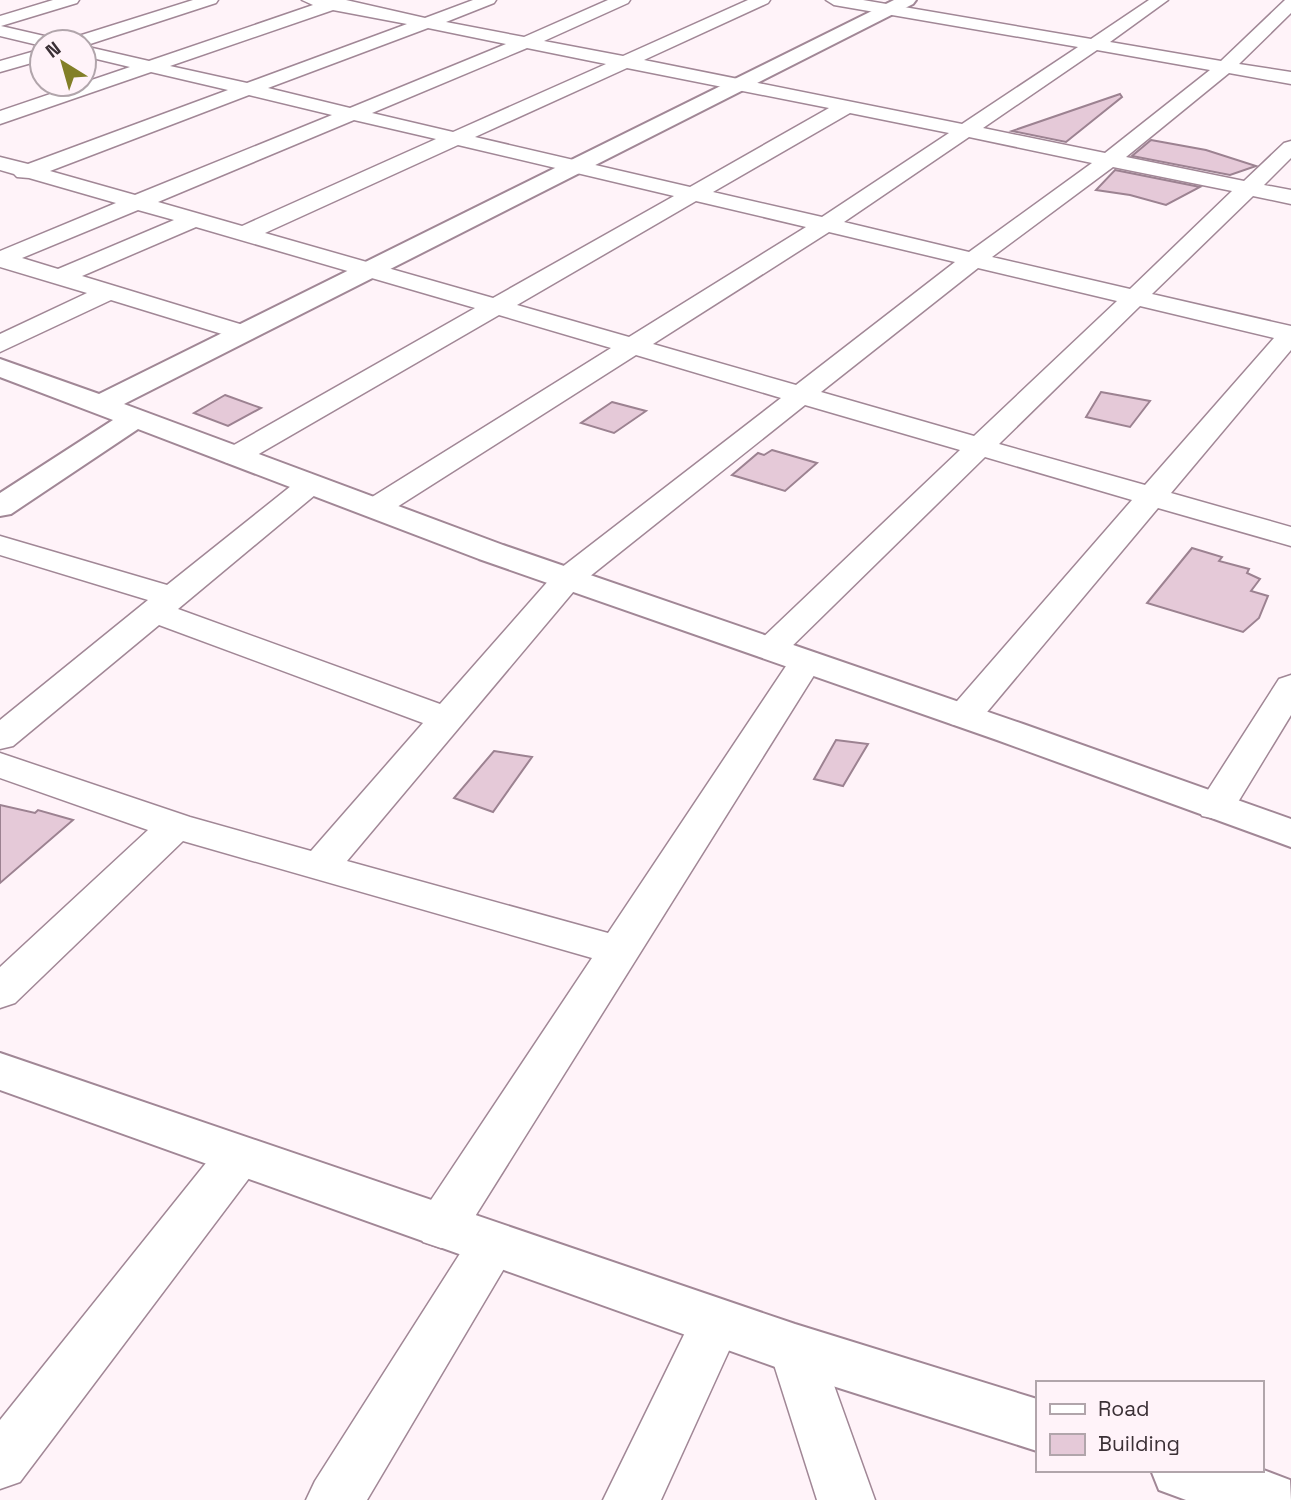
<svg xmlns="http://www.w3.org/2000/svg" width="1291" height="1500" viewBox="0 0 1291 1500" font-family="'Space Grotesk',sans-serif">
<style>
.building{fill:#e5c9d8;stroke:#9c8291;stroke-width:2}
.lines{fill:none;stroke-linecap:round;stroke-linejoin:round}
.street-casing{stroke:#a18796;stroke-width:3}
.secondary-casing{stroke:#a18796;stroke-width:4}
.street{fill:#fff;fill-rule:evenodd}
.secondary{fill:#fff;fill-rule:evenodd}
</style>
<rect width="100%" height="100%" fill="#fff3f9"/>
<path class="building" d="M1120,94L1122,97L1066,142L1012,131Z
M1151,140L1206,150L1256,166L1230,175L1132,156Z
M1115,170L1200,187L1166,205L1130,195L1096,190Z
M1101,392L1150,401L1130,427L1086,417Z
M225,395L261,408L228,426L194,413Z
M612,402L646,411L614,433L581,423Z
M772,450L817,463L785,491L732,475L758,453L764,455Z
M1192,548L1222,557L1219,561L1249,569L1247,573L1260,579L1251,591L1268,596L1259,618L1243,632L1147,603Z
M836,740L868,744L843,786L814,779Z
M494,751L532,757L493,812L454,798Z
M0,805L35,813L38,810L73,820L0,883Z"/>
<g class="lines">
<defs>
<path id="street" d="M53,0H79L77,3L1,26L53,38L56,42H42V46L0,36V16Z
M193,0H218L216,3L84,46L149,61L313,5L302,0H346L425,18L473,0H496L494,3L446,22L524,37L608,0H630L628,3L544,41L623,56L748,0H770L768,3L644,60L962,124L1078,47L834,5L826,0H863L1091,39L1149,0H1168L1110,42L1221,61L1285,0H1291V13L1239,64L1291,72V84L1229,73L1126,157L1244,181L1284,143L1291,141V158L1264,185L1291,190V204L1253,196L1152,294L1291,326V350L1171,493L1291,527V546L1158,508L977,724L964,727L951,724L946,716L951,708L1132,500L985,457L782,656L770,659L758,656L753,649L758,642L960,450L805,405L579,585L347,861L608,933L794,654L806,651L818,654L823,661L459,1242L441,1248L423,1242L416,1227L423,1212L592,958L183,841L15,1003L0,1008V967L148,830L0,778V753L190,817L311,851L423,723L159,625L13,746L0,749V720L148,600L0,555V536L167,585L301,478L311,475L321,478L326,484L321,490L178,609L440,704L557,571L781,398L636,355L386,514L375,517L364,514L360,508L364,502L611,348L499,315L245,462L235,465L225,462L221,456L225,450L475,308L196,227L82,276L253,328L257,333L253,338L244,341L235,338L111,300L0,352V334L87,293L0,267V251L116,203L29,178L17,177L14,174L0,170V157L28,164L228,90L151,72L0,124V111L130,67L84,56V42H69L72,38ZM333,10L407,24L247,83L170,66ZM428,28L506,44L350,108L268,88ZM527,48L606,64L453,132L372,113ZM1097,50L1210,70L1105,153L983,128ZM627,68L829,108L690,187L475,137ZM249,95L332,115L135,195L50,171ZM850,113L949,133L822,217L713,192ZM354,120L436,139L242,226L158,202ZM969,137L1092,163L969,252L844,222ZM458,145L674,196L493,298L265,233ZM1113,167L1232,191L1130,289L992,257ZM696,201L806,227L629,337L517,305ZM138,210L174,220L58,269L22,258ZM829,232L955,262L796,385L653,344ZM978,268L1117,301L974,436L821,392ZM1140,306L1274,338L1145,485L999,444Z
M42,49V60L0,72V61Z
M1291,675V715L1235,807L1230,816L1216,819L1202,816L1197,807L1279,679Z
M239,1137L256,1143L263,1156L256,1169L20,1482L0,1489V1420L222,1143Z
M493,1224L511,1230L518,1245L367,1500H306L315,1481L475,1230Z
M716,1299L734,1306L742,1322L661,1500H603L698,1306Z
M795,1326L814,1332L821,1349L875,1500H817L769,1349L776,1332Z"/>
<path id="secondary" d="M894,0H916L913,4L124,404L503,545L1023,724L1291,819V847L997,740L479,559L138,429L11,514L0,516V493L113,420L0,377V359L99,394Z
M0,1053L795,1324L1037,1399V1451L795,1374L0,1090Z
M1261,1469L1290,1480L1291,1500H1186L1159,1490L1151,1470Z"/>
</defs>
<use href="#street" class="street-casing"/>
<use href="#secondary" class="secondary-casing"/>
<use href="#street" class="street"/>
<use href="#secondary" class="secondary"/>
</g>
<rect x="1036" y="1381" width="228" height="91" fill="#fff3f9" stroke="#b1a5ab" stroke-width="2"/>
<rect x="1050" y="1404" width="35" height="10" fill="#ffffff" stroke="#b1a5ab" stroke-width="2"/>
<text x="1098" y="1416" font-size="21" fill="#3b3036">Road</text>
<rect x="1050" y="1434" width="35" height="21" fill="#e5c9d8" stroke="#b1a5ab" stroke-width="2"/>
<text x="1098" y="1451" font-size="21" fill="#3b3036">Building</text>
<g transform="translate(63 63) rotate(323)"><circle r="33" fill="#fff3f9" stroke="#b1a5ab" stroke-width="2"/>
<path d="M0-5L12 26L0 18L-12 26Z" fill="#827f27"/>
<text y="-10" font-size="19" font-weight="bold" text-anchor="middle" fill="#3b3036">N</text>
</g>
</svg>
